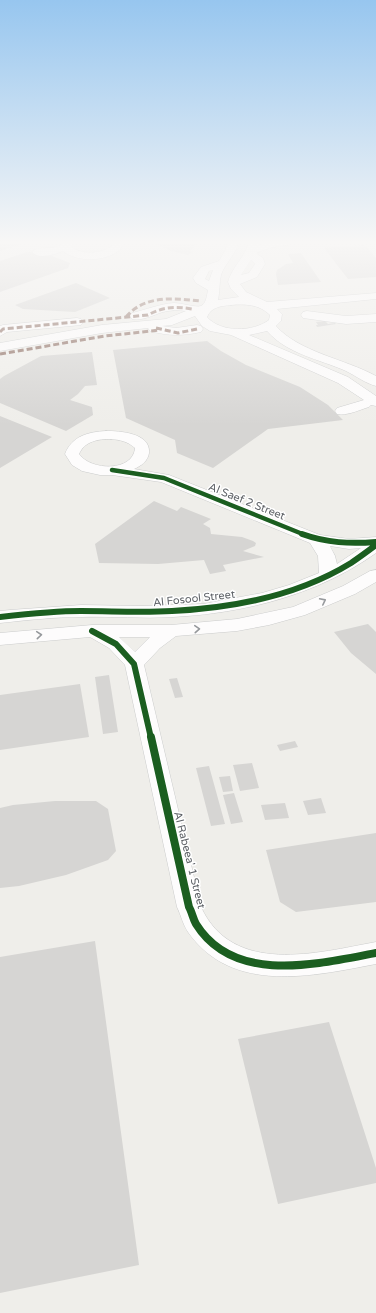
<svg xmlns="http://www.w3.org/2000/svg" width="376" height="1313" viewBox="0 0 376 1313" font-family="'Varela Round',sans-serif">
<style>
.building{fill:#d6d5d3}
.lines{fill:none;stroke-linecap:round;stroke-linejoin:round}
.minor-casing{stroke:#cbcccc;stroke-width:1}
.minor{fill:#fdfcfc;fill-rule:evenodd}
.quiet{stroke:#8d6e63;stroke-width:3;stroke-dasharray:6 3;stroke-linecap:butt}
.cycleway-far2-casing{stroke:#fff;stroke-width:6}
.cycleway-far1-casing{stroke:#fff;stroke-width:8}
.cycleway-casing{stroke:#fff;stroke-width:10}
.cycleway-far2{stroke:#1b5e20;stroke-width:4.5}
.cycleway-far1{stroke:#1b5e20;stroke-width:6}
.cycleway{stroke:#1b5e20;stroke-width:8}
.oneway{stroke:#96999c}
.labels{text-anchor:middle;stroke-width:3;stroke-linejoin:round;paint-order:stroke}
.street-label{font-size:11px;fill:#5f6368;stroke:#fff}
</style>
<rect width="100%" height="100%" fill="#efeeea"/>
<path class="building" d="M0,242H17L22,244L0,251Z
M152,242H199L190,251L193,252L188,255L171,251Z
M365,245L376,258V277L348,279L324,248Z
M27,252H42L70,263L68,268L0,292V261Z
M301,253L321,282L278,285L276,274L277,270L286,264L293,263L288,254Z
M76,283L110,298L75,312L23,309L15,305Z
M325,321L328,324L335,323L336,324L317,327L316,325H318L316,322Z
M207,341L221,351L246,365L300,387L328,405L343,420L268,429L213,468L177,453L175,440L126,418L113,350Z
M92,352L97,385L85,386L78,394L70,400L92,407L93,415L66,431L0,403V379L4,376L41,356Z
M0,416L52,437L0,468Z
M154,501L177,511L181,507L211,519L203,524L210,528L211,534L242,537L253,541L256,543L255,546L243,551L264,557L223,565L226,571L210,574L204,560L158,564L99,563L95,544Z
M368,624L376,632V674L351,653L334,632Z
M109,675L118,732L103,734L95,677Z
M177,678L183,697L175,698L169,679Z
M80,684L89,737L0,750V695Z
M295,741L298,747L280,751L277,745Z
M252,763L259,788L240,791L233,765Z
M209,766L225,824L211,826L196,768Z
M230,776L233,791L223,792L219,777Z
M234,793L243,822L231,824L223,795Z
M321,798L326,813L308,815L303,801Z
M55,801H96L108,809L116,851L108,860L66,875L19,886L0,888V808L13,805Z
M285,803L289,818L265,820L261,805Z
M376,833V902L296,912L280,902L266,850Z
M95,941L139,1265L0,1293V957Z
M329,1022L376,1168V1183L278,1204L238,1039Z"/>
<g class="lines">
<defs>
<path id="minor" d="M64,242H74L71,247C82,255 101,254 112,246L111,242H121L122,247C111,262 77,263 63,251C55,254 39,260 32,252C39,244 55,253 64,242Z
M228,242H238C236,255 225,263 221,275C219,284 220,291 218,300L239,297L231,289L228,282C232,267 245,257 249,242H259V245L269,242H293L292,244L269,248L256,253L263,258L265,264L257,277L240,284L246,292L267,302L376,293V299L277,309L282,314L281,321L276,326C299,352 345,359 376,376V386C365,383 356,376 346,371C319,359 287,354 267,331L249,335L348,377L376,396V406L371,405L369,407C359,410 347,416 337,414L335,411L337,408L364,400L338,383L231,335L210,331L202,326L195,316L172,325L162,326L176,328L197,325L201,326L203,329L201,332C183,336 168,336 150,331L148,328L102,333L0,351V343L102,325L166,319L186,311C179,310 171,310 163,312C153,315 143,321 132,319L130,316L132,313C145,310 160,304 174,303C181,303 197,308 201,306C206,304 207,295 208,290L196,283L193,278L201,267L219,261L225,251ZM251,260L255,264L249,273L241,275ZM213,270L209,281L205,279L209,271ZM231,305C245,304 259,304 270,315L269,320C253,332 221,333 207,317C211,307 221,306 231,305Z
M307,311L346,316L376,314V322L346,324L303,318L301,315L303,312Z
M77,318L81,319L83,322L81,325L7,332L0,336V326L3,325Z
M106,431C120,431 151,433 149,453C148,461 141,466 134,469L169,475L320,535L349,539L376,537V553C317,595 245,613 173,617C143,619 112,616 82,617C55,617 27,620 0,623V611L10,610L81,605L142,606L203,604L262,593L289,585L319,573L318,556L310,543L161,482L112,475H100L82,471L72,465L65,454C72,436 88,432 106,431ZM111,439C120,440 127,441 135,448C133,472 91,471 79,454C85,441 98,439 111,439ZM330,546L349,549L361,548L337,564L335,556Z
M376,570V582L355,594L305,615L269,625L237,631L176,636L160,648L144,665L201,907C233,976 317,953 376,942V964C313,976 232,995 188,932C183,925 181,915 177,907L125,665L109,648L90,637L0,645V633L92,625H171L237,619L293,607L343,586L370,571ZM119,637H150L135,652Z"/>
</defs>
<use href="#minor" class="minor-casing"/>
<use href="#minor" class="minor"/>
<path class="quiet" d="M126,317C144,295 174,298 200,301
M156,328L178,333L197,329
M0,332L3,329L148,315C162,307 176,306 192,309
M0,354L105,336L160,330"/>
<defs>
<path id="cycleway-far2" d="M112,470L164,478L305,535"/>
<path id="cycleway-far1" d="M302,534C327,543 350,544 376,542
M0,617C27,614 54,611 81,611C112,611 142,613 172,611C234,608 299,595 351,563C360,557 368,551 376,545
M92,631L116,644L134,664L151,738"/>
<path id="cycleway" d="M151,737L189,907C192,912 193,919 196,924C234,985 318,964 376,953"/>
</defs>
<use href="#cycleway-far2" class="cycleway-far2-casing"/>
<use href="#cycleway-far1" class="cycleway-far1-casing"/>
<use href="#cycleway" class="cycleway-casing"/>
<use href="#cycleway-far2" class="cycleway-far2"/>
<use href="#cycleway-far1" class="cycleway-far1"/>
<use href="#cycleway" class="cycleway"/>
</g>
<defs><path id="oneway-chevron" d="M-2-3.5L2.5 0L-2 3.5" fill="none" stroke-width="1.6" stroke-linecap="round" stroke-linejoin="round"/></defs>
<g class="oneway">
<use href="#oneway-chevron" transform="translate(323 601) rotate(-27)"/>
<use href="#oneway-chevron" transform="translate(197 629) rotate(-4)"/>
<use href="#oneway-chevron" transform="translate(39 635) rotate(-5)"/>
</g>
<linearGradient id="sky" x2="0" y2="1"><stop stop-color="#97c6ef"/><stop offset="0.57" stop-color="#f8f7f6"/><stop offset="1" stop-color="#f8f7f6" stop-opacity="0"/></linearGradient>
<rect width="376" height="425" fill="url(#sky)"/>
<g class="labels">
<g class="street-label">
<text transform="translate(247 501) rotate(22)" y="4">Al Saef 2 Street</text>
<text transform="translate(194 598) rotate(-6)" y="4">Al Fosool Street</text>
<text transform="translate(190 860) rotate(76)" y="4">Al Rabeea' 1 Street</text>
</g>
</g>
</svg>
